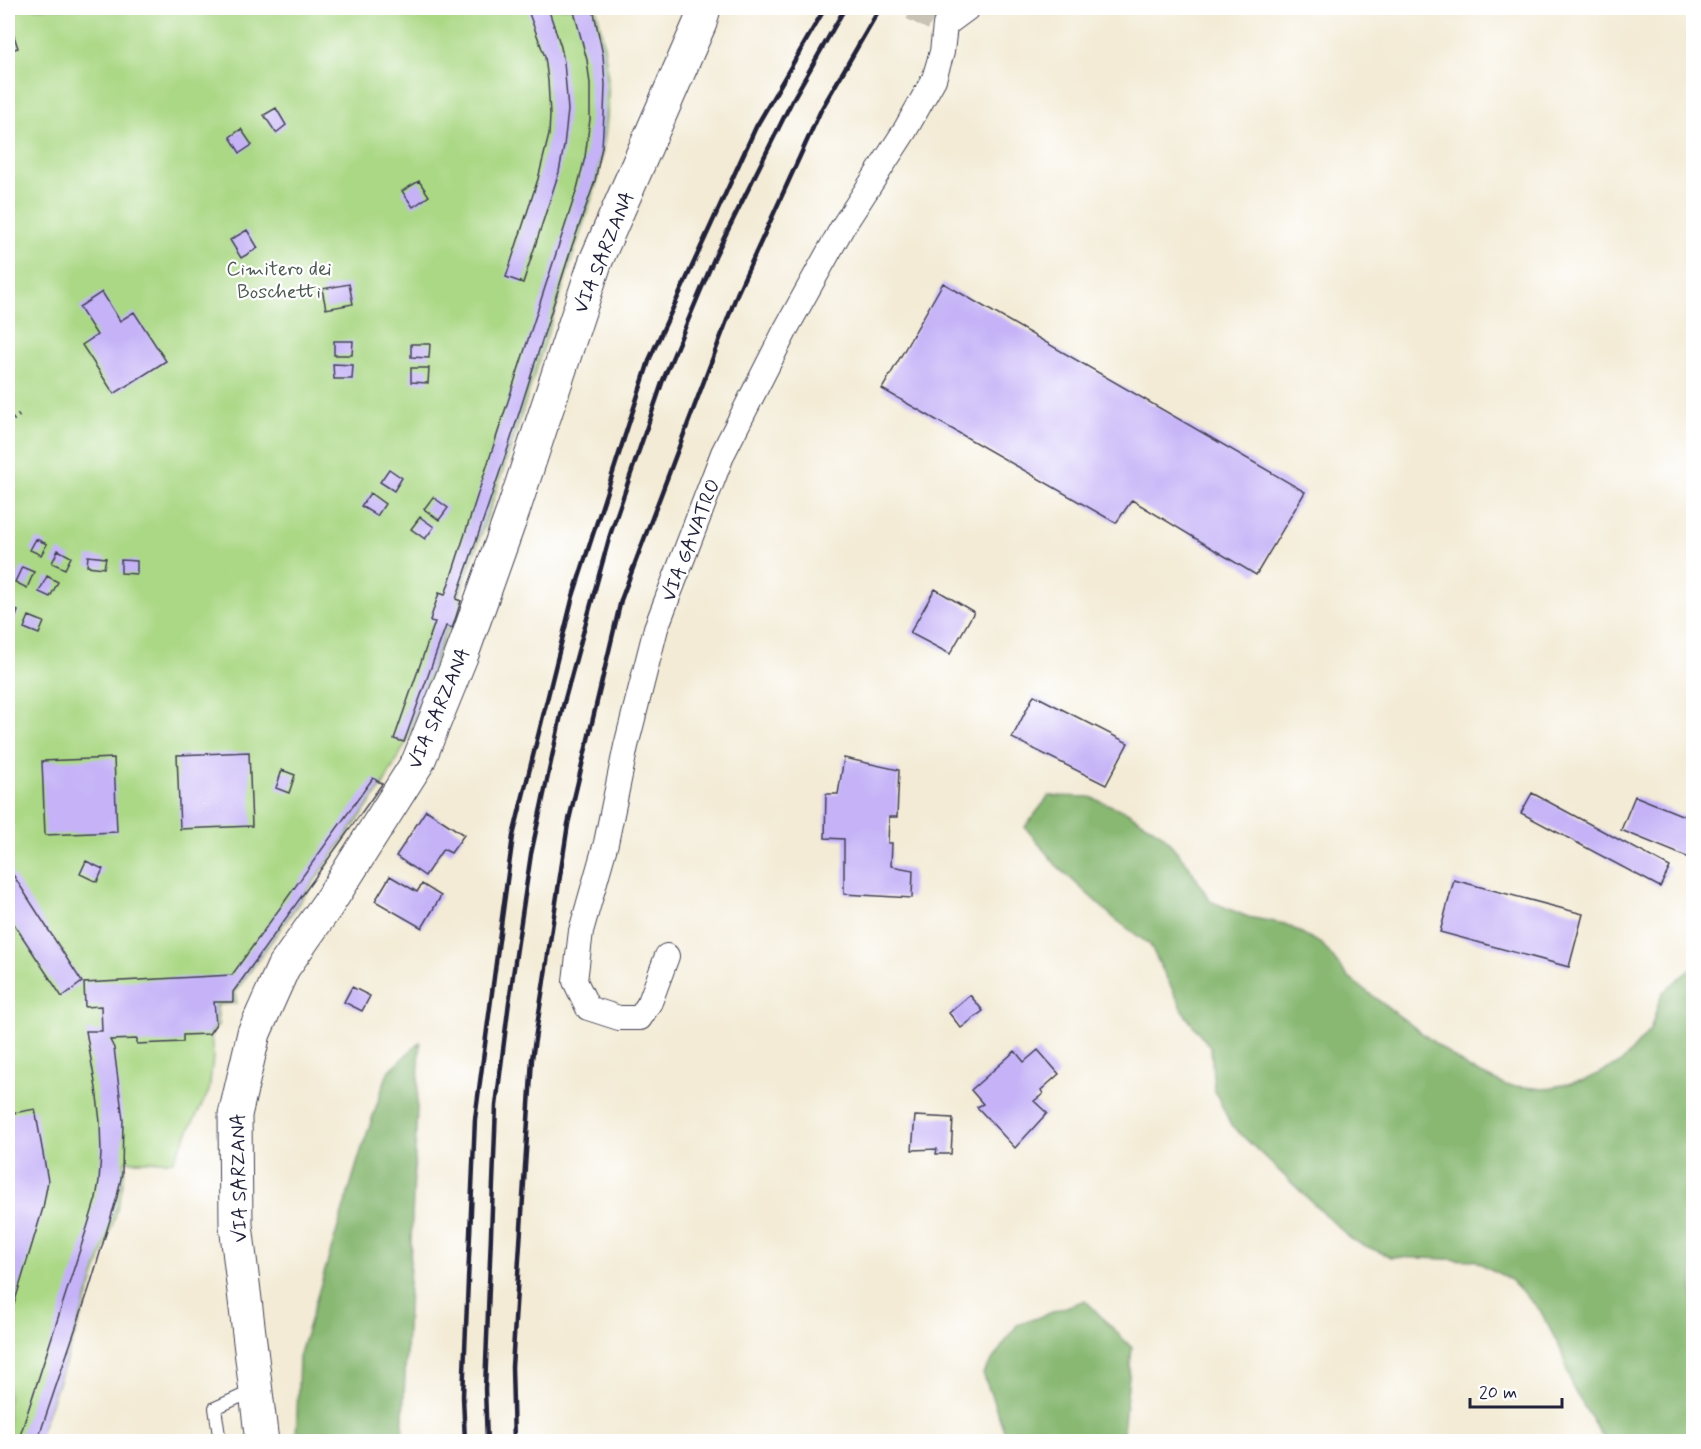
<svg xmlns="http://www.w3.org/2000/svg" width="1701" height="1449" viewBox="0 0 1701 1449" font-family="Mynerve,sans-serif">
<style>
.green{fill:#abd885;stroke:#667d60;stroke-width:1.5}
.forest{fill:#88b872;stroke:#556d56;stroke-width:1.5}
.building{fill:#c5b2f7}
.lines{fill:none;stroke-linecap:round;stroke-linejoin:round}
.minor-tunnel{stroke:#c9c3b6;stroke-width:24;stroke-dasharray:24 12;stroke-linecap:butt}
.service-casing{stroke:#414052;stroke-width:14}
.minor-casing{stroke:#414052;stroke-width:26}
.primary-casing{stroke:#414052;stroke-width:35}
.path{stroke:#414052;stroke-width:4;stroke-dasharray:1.5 4.5;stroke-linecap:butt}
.service{stroke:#fff;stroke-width:12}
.minor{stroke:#fff;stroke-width:24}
.primary{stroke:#fff;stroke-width:33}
.rail{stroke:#22223b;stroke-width:4.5}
.labels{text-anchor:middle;stroke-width:4.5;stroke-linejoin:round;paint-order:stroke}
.street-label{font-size:20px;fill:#22223b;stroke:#fff}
.park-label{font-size:20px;fill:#4b5951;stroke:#fff}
</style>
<rect width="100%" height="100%" fill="#fff"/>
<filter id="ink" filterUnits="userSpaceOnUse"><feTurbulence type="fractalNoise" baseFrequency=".0167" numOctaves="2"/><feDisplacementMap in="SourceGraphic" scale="12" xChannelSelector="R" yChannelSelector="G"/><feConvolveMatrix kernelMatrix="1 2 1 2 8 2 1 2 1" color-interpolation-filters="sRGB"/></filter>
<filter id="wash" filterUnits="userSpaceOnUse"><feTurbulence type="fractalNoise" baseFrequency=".008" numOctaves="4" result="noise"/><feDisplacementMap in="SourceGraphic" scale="24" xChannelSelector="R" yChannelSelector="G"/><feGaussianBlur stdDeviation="1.35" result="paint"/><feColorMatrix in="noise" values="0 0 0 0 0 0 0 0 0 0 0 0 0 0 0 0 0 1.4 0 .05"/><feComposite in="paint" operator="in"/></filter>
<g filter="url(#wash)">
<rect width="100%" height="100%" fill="#f3ebd5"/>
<path class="green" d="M8,8H596C602,33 607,59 608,85C609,118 603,150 597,182L499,483L459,597L464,600L454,631L447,629L406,743L383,785L235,992L236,1003L217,1005L218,1025L211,1034L213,1057L209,1091L173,1161H125C124,1199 108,1236 96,1272C77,1329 58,1385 37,1442L8,1441Z"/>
<path class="forest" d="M1049,796L1090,797L1127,812L1162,834L1189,866L1210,901L1248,917L1285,924L1322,944L1349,978L1468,1068L1505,1085L1544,1089L1585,1080L1621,1063L1650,1030L1662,993L1693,967V1441H1605L1572,1387L1561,1350L1540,1310L1511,1280L1474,1260L1391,1257L1352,1240L1231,1125L1214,1089L1211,1048L1186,1016L1150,945L1115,919L1056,865L1025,827Z
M420,1042L402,1441H296L299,1357L359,1157L388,1072Z
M1085,1300L1132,1348L1122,1441H1008L983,1373L1017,1325Z"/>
<g id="blocks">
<path class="building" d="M527,8H548L561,47L564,62L568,110L564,146L559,172L523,283L506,277L538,179L549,135L550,115L548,81L545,57Z
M573,8H593L603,55L605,85L604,114L602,147L595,181L572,246L508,448L456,599L461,601L454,623L452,628L446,626L404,742L394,739L435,622L430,621L431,617L439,593L445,595L577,189L585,157L590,119V84L587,60Z
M14,36L18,48L8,51V38Z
M276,108L286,125L276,133L264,115Z
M241,129L252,145L240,153L230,137Z
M419,181L429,196L413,207L402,191Z
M247,230L258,248L241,258L230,240Z
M943,283L1305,492L1256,575L1132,500L1116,523L882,389Z
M349,284L353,304L326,309L322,289Z
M102,292L120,321L134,312L166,361L114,394L82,345L97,335L79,307Z
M334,341H353L352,355H334Z
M411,344H430L429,358L411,357Z
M333,364L353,365L352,379H334Z
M411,368H429L428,383L411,382Z
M389,469L402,478L394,491L380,482Z
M370,493L385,504L377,516L361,506Z
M433,497L448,508L439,520L424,509Z
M420,517L434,527L425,539L411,529Z
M36,539L47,544L41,555L30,550Z
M58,550L71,557L65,569L52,563Z
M88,556L106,558L104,568L87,566Z
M121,560L137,561V574L121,573Z
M22,567L34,572L27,588L15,582Z
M47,576L58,582L50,597L39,592Z
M935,589L974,612L950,654L910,633Z
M8,607L18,611L14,622L8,619Z
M29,616L44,622L39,634L24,628Z
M1034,695L1128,743L1106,785L1012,738Z
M249,752L252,826L180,829L177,755Z
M114,758L117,832L45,835L42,761Z
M844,758L899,770L897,817H889L888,843H892L891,866L913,870L912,898L844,894V839L825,838L826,794H838Z
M282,770L295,775L289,793L276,788Z
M373,778L382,784L233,992V1002H214L216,1024L209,1034L183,1035V1042L137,1044V1039L110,1040L114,1048L123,1120L122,1174L117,1197L89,1289L37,1442H18L86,1231L96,1198L99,1181L101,1154L100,1122L96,1088L86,1031H102L101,1006L85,1007L84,983L232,975Z
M1532,793L1670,867L1660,887L1521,813Z
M1635,796L1694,820V860L1621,830Z
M426,810L464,835L451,853L443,849L425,876L396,856Z
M86,861L103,869L97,882L80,874Z
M8,867L82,982L62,997L8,915Z
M390,876L417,892L422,884L441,896L422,928L375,901Z
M1454,880L1583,914L1569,967L1440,932Z
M352,987L370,996L362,1011L344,1002Z
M970,995L983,1011L961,1028L949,1013Z
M1038,1050L1059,1074L1041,1090L1043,1094L1034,1101L1047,1113L1015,1148L977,1107L983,1104L971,1090L1015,1051L1024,1062Z
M35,1109L48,1181L43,1208L8,1324V1114Z
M915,1116L953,1118L951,1154H936L937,1149L912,1150Z"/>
</g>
</g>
<g filter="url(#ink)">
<use href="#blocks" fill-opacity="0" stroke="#414052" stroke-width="1.5"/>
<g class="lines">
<path class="minor-tunnel" d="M912,8L945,25"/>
<defs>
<path id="service" d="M220,1442L215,1408L255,1390"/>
<path id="minor" d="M667,956L650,1002L640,1018H619L588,1008L575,981L581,931L606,843L626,746L656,628L723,453L787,327L842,228L904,132L934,79L942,52L945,25L968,8"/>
<path id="primary" d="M262,1442L236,1225L235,1115L254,1033L283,968L328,904L418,762L462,654L513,511L595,263L700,23L704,8"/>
</defs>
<use href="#service" class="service-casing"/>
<use href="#minor" class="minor-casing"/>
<use href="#primary" class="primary-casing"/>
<path class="path" d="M8,423L21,414"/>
<use href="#service" class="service"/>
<use href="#minor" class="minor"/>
<use href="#primary" class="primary"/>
<path class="rail" d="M465,1442L463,1396L475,1119L513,836L573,596L650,358L756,127L825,8
M487,1442L485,1389L496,1106L509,1002L531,854L563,706L610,535L663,380L716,254L792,101L845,8
M514,1442L512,1367L532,1059L568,824L621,600L737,294L821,110L880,8"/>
</g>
</g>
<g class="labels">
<g class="street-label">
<text transform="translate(603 252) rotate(-68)" y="7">VIA SARZANA</text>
<text transform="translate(690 540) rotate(-69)" y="7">VIA GAVATRO</text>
<text transform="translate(438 708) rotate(-67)" y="7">VIA SARZANA</text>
<text transform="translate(238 1178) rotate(-91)" y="7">VIA SARZANA</text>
</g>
<g class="park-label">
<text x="279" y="275">Cimitero dei<tspan x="279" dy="23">Boschetti</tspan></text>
</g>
</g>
<rect width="1701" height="1449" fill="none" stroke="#fff" stroke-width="30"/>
<path d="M1470 1398v9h92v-9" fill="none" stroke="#22223b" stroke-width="3"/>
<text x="1479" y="1398" font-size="18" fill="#22223b" stroke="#ffffff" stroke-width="4.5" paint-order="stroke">20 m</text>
</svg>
